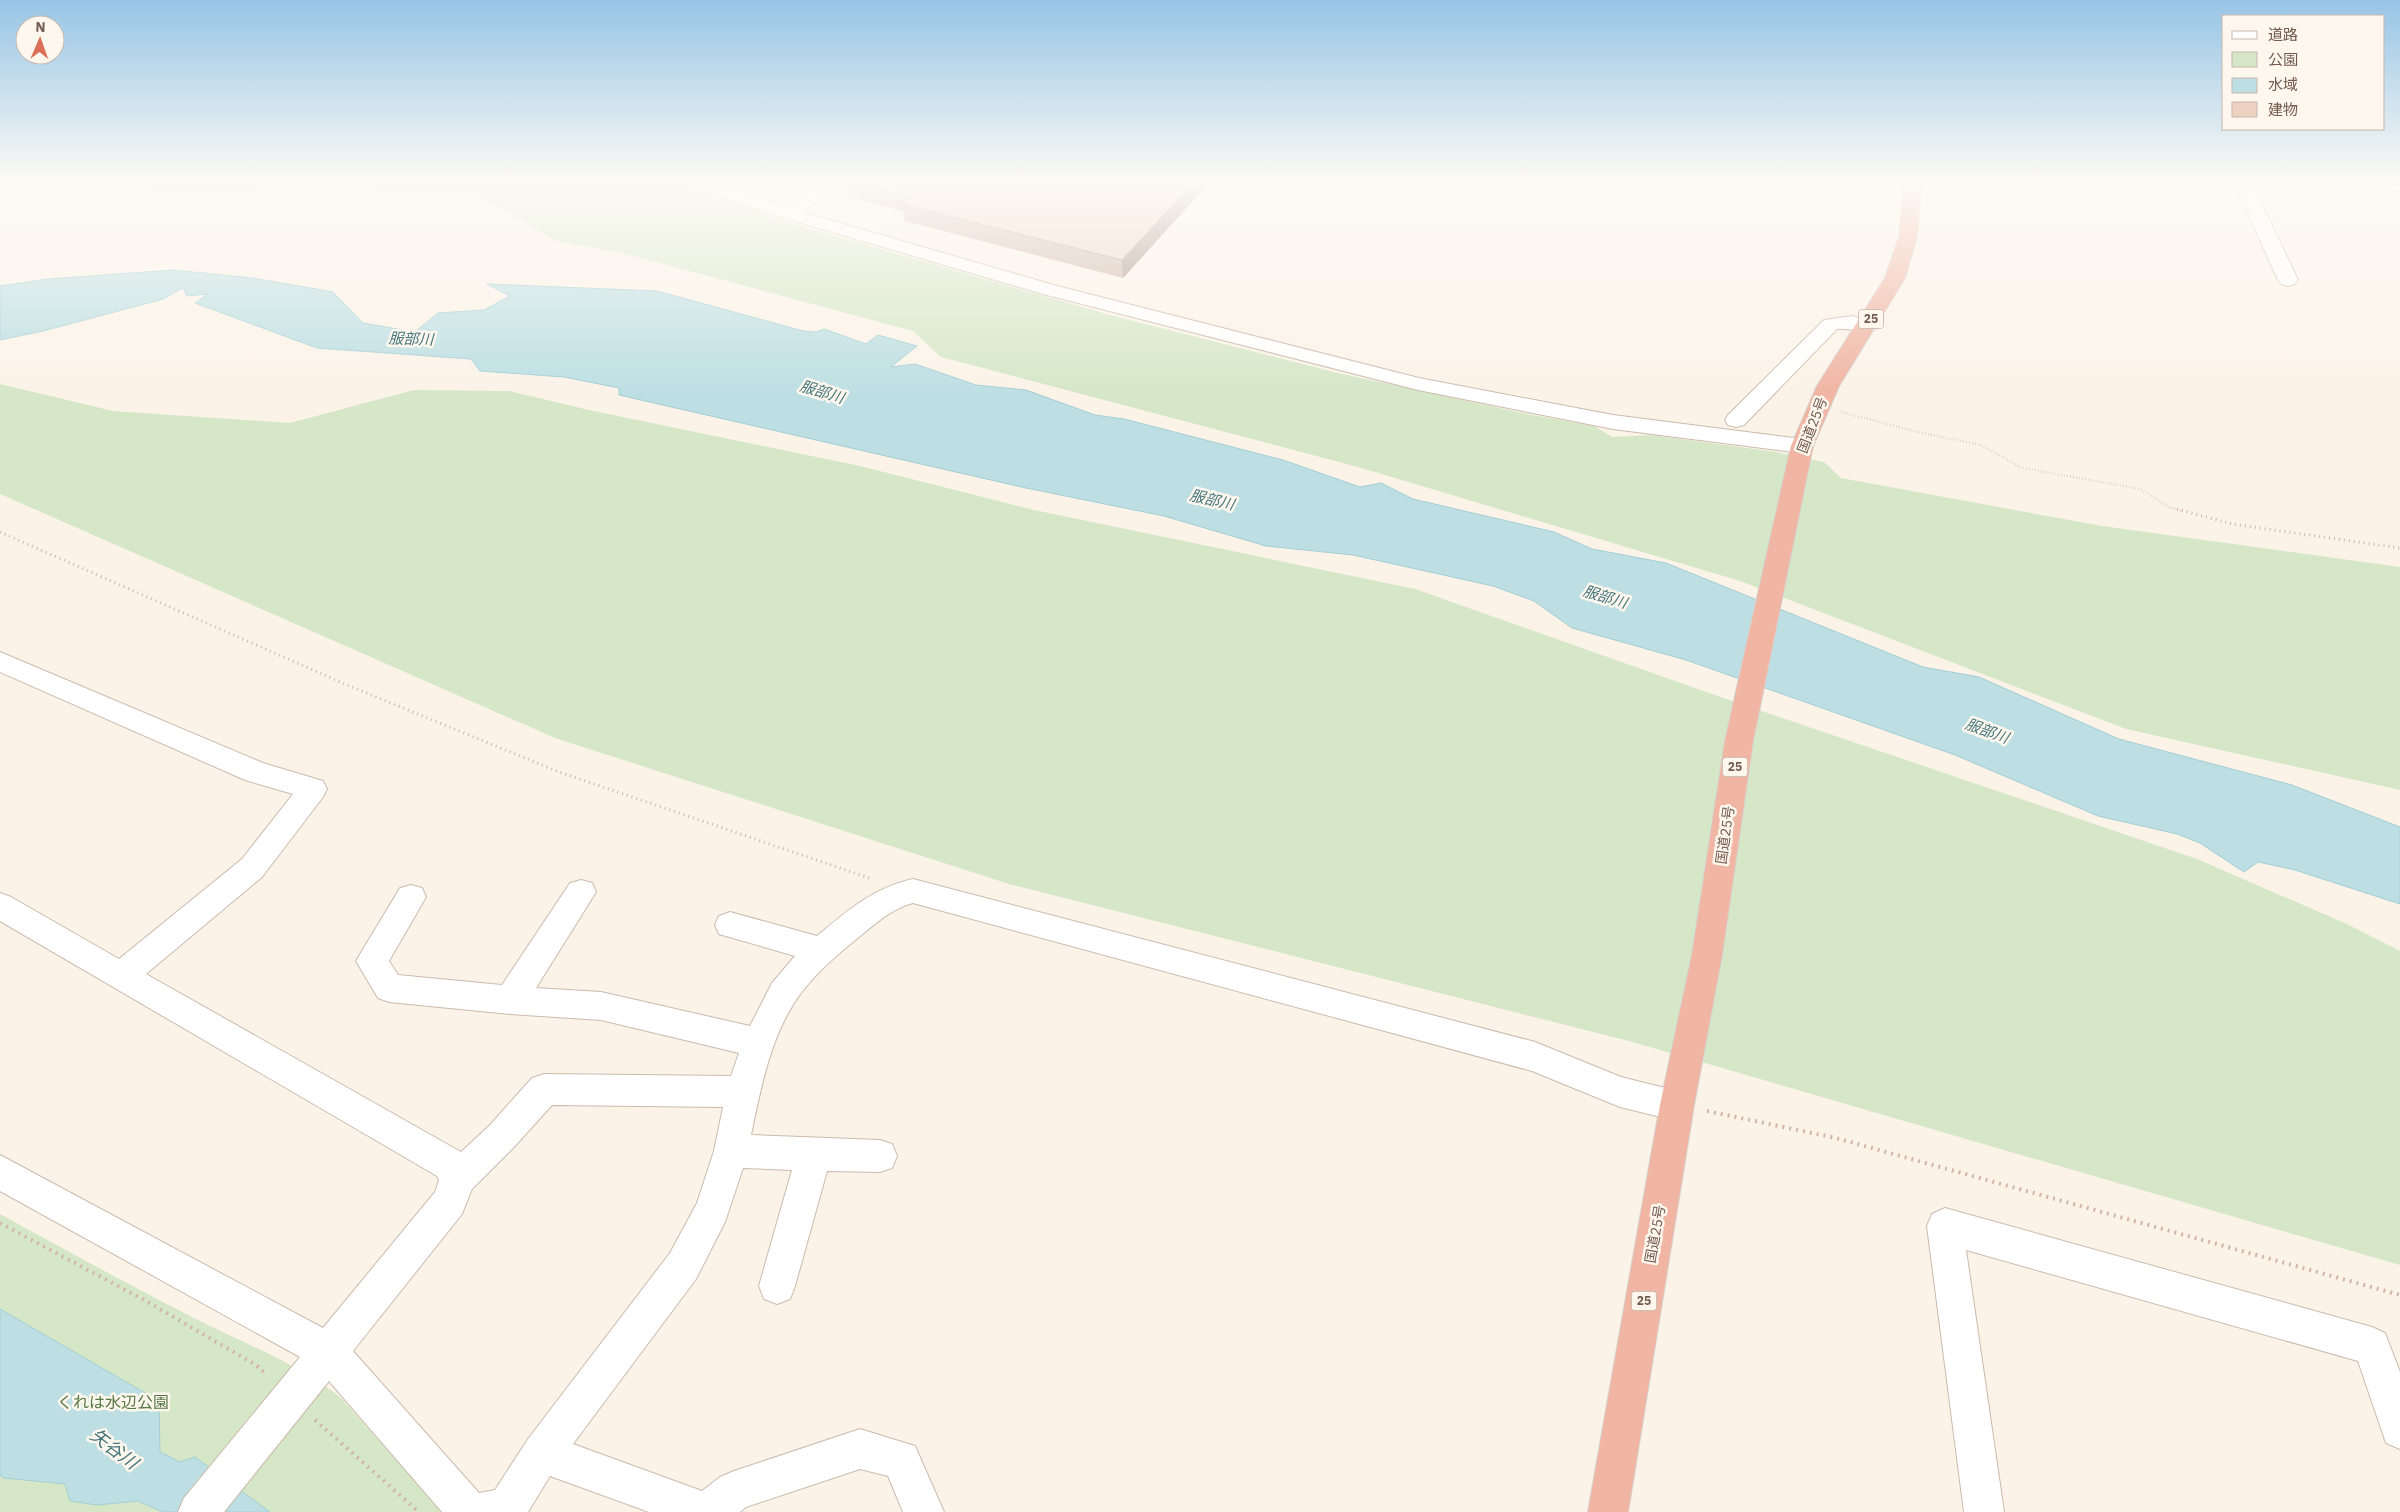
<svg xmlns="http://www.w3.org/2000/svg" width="2400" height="1512" viewBox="0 0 2400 1512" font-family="'IBM Plex Sans','Noto Sans JP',sans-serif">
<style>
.green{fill:#d5e7c7}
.water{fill:#bddfe3;stroke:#a4ced4}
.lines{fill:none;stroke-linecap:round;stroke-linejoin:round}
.minor-casing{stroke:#ccbaae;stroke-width:2}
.highway-casing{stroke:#d8d1cd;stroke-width:2}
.path-far2{stroke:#d3b5a4;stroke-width:2.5;stroke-dasharray:0.5 2.5;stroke-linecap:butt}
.path-far1{stroke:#d3b5a4;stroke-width:3;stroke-dasharray:1 4;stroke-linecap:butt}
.path{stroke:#d3b5a4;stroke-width:4;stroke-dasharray:2 5;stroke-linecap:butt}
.minor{fill:#fff;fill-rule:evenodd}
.highway{fill:#f0b5a3;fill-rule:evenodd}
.wall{fill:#cdb5a6}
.shaded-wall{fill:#a79387}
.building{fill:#eed2c1;stroke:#a79387}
.labels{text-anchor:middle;stroke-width:5;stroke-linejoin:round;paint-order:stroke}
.shield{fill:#fef7ee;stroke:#9d897e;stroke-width:1}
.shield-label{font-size:12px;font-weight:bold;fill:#735a4e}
.street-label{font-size:14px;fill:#735a4e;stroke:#fef7ee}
.water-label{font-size:15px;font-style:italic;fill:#46767d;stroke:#fef7ee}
.near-park-label{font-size:16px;fill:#567846;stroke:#fef7ee}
.near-water-label{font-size:18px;font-style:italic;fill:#46767d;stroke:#fef7ee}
</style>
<rect width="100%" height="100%" fill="#fbf3e8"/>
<path class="green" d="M85,183H677L780,220L1106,314L1338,373L1527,414L1594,426L1612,437L1651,435L1776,452L1824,462L1841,478L2102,526L2400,567V790L2126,729L1740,581L1358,467L941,357L913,331L623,253L556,241L483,198L308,185L221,193L97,188Z
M0,384L113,411L290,423L414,390L509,391L589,410L860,466L1034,510L1415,589L1712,694L2197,859L2347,924L2400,951V1265L1629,1041L1009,884L555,738L0,494Z
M0,1214C64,1249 129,1285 194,1318C243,1343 299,1364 341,1398L443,1512H0Z"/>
<path class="water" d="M173,270L253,278L333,292L363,323L415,332L438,313L484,310L510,296L487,284L657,291L803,331L816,332L824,329L866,344L878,335L917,346L891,367L915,364L976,385L1026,390L1095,415L1124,419L1283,460L1360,487L1381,483L1413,499L1554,532L1592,549L1666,563L1923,667L1979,677L2119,739L2292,785L2400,827V904L2295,870L2258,862L2244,872L2200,843L2177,834L2098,816L1955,755L1686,660L1572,628L1534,601L1493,586L1353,555L1266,546L1164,516L1026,488L619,395V388L564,377L480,371L471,359L317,348L195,303L208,294L187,296L183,288L163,299L43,331L0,340V286L48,279Z
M0,1309L159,1401L160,1452L180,1462L195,1457L270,1512H163L138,1501L97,1505L70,1501L65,1484L4,1478L0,1475Z"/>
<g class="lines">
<defs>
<path id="minor" d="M690,183H716L785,206L821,183H842L802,212L1057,286L1419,378L1613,415L1802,439L1810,441L1813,446L1810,451L1802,453L1613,429L1418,390L1043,294L781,217L693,187Z
M2234,183H2252L2298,280L2295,284L2288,286L2281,284L2278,280Z
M2337,183H2400V191L2346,188L2340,187Z
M1852,316L1874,322L1877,326L1874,330C1862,333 1850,328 1837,329L1744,425L1736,427L1728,425L1725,420L1728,415L1824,320Z
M0,652L263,763L323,781L327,789L323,797L262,877L146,974L461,1152L490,1125L532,1078L544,1074L731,1076L739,1053L601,1020L510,1014L389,1002L378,998L356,961L400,888L411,885L422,888L426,897L389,961L398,975L502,985L570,883L581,880L592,883L596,892L536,988L601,992L750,1026L772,983L795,956L719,934L715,925L719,916L730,912L817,936C848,910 873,888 913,879L1535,1042L1621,1077L1689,1094L1694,1105L1689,1116L1677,1121L1620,1107L1532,1071L913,903C891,909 876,923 859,937C838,954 818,971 801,993C771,1033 761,1087 751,1135L880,1140L892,1144L897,1156L892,1168L880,1172L827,1171L795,1286L790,1299L777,1304L764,1299L759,1286L792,1170L743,1168L725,1222L696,1279L573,1444L702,1491L720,1477L734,1471L860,1429L915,1446L944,1512H903L888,1476L860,1469L746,1507L740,1512H649L550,1476L528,1512H442L329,1381L224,1512H178L184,1498L300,1357L0,1191V1155L323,1328L435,1192L439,1180L437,1176L0,921V893L11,897L119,959L242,859L293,794L245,780L0,672ZM552,1105L723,1107L714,1151L697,1203L670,1253L528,1439L495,1490L479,1493L353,1351L462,1214L472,1189L514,1147Z
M1945,1208L2372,1327L2385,1333L2400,1372V1449L2386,1443L2358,1361L1966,1250L2004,1512H1964L1927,1226L1932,1214Z"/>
<path id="highway" d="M1904,183H1922L1917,237L1905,278L1839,386L1813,446L1753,741L1722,955L1694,1105L1628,1512H1588L1660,1105L1692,955L1725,741L1791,446L1817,386L1885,278L1899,237Z"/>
</defs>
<use href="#minor" class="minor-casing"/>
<use href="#highway" class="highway-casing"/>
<path class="path-far2" d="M1841,412L1922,433L1981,445L2022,468L2141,489L2169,507L2182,511"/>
<path class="path-far1" d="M2177,509L2232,524L2400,548
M0,532L347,685L559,772L872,879"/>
<path class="path" d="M1707,1111L1836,1138L2400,1295
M0,1223L146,1301L256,1365L267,1375
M315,1420L419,1512"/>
<use href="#minor" class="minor"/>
<use href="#highway" class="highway"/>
</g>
<path class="wall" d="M847,183H1209L1123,278L905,221L903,211L850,197Z"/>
<path class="shaded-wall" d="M1193,183H1209L1123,278L1122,260Z"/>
<path class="building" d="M860,183H1193L1122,260L901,204L910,196Z"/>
<linearGradient id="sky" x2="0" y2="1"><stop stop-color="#97c5e6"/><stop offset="0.46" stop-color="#fdfaf5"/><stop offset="1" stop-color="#fdfaf5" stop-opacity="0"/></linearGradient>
<rect width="2400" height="395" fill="url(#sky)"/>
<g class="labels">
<g class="shield">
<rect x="1858.5" y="309.5" width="25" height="19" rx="4"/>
<rect x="1722.5" y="757.5" width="25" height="19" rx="4"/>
<rect x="1631.5" y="1291.5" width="25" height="19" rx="4"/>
</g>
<g class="shield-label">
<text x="1871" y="323">25</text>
<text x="1735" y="771">25</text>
<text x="1644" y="1305">25</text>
</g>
<g class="street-label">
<text transform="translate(1812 425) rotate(-69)" y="5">国道25号</text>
<text transform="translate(1725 835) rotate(-82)" y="5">国道25号</text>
<text transform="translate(1655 1234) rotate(-80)" y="5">国道25号</text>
</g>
<g class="water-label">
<text transform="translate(411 339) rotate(2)" y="5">服部川</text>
<text transform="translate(822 392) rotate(17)" y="5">服部川</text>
<text transform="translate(1212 500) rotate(13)" y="5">服部川</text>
<text transform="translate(1605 597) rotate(17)" y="5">服部川</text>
<text transform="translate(1987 731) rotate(20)" y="5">服部川</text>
</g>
<g class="near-park-label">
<text x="113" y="1408">くれは水辺公園</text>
</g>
<g class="near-water-label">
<text transform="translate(114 1449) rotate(37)" y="6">矢谷川</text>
</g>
</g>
<rect x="2222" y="15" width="162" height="115" fill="#fef7ee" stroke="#c6b8ae"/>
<rect x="2232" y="31" width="25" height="8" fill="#ffffff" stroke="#c6b8ae"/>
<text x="2268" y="40" font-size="15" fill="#735a4e">道路</text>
<rect x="2232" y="52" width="25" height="15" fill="#d5e7c7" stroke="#c6b8ae"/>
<text x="2268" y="65" font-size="15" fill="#735a4e">公園</text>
<rect x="2232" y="78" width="25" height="15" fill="#bddfe3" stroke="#c6b8ae"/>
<text x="2268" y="90" font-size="15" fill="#735a4e">水域</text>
<rect x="2232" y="102" width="25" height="15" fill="#eed2c1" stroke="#c6b8ae"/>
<text x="2268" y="115" font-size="15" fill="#735a4e">建物</text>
<g transform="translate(40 40) rotate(2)"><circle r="24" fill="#fef7ee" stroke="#c6b8ae"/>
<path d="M0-4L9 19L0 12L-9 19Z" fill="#db7057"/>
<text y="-8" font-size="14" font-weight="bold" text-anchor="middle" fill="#735a4e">N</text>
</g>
</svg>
